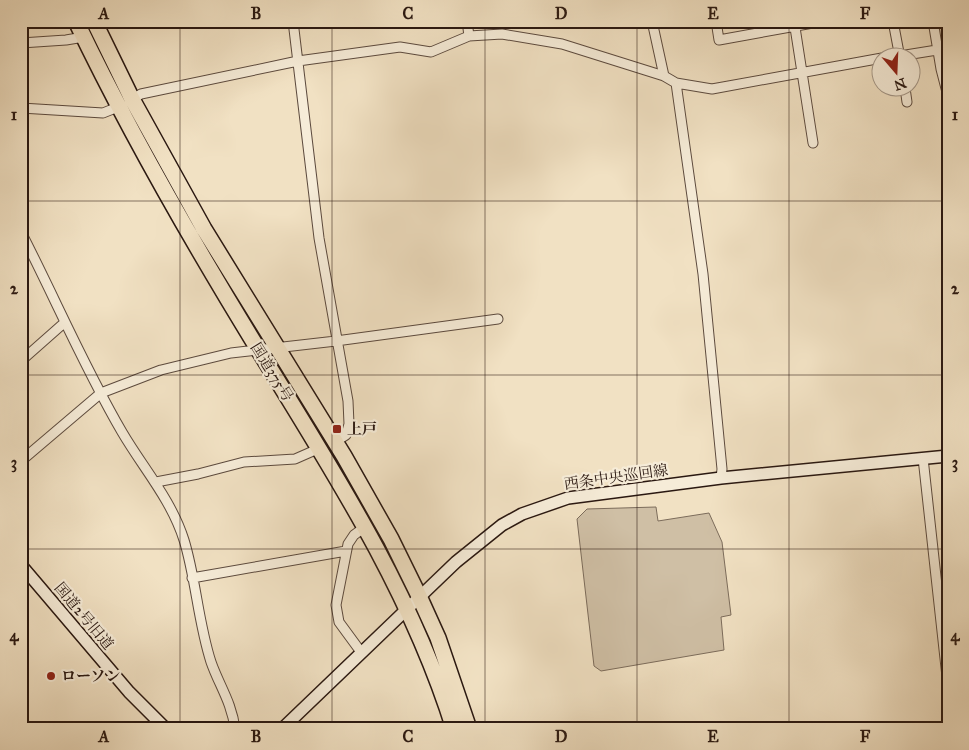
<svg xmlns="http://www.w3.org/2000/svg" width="969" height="750" viewBox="0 0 969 750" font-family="'IM FELL Great Primer','Noto Serif JP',serif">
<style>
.green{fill:#cfbfa5;stroke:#7c6c5b}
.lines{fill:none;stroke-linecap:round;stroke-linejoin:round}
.street-casing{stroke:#5c4a3e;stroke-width:11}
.secondary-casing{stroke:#2a1811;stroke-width:14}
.highway-casing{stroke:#2a1811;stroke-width:18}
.street{stroke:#f6ecd8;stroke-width:9}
.secondary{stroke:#f6ecd8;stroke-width:11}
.highway{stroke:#f1e1c3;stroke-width:15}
.grid{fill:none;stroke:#2a1811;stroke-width:1;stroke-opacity:0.55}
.poi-dot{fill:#8f2418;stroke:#f6ecd8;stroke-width:2}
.labels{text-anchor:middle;stroke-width:4.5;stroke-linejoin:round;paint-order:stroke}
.street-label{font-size:15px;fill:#2a1811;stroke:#f6ecd8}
.poi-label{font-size:15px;font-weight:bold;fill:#2a1811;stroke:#f6ecd8;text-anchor:start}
.neatline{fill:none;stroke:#2a1811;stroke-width:2}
.grid-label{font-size:16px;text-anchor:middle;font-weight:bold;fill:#2a1811}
</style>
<rect width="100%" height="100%" fill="#f1e1c3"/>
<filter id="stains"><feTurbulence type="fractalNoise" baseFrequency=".004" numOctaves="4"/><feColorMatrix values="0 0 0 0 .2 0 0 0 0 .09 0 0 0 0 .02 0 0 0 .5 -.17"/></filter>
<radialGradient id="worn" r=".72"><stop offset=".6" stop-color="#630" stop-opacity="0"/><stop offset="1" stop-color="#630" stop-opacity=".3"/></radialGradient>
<path class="green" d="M937,21H948V78Z
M656,507L658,521L709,513L722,542L731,615L721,617L724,650L601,671L594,666L577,519L587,509Z"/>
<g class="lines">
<defs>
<path id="street" d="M293,21L319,238L348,401L349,424L346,435L335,442
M467,21L469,36
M652,21L664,76
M716,21L719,40L824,21
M794,21L813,143
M893,21L900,58
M933,21L941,69L948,96
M21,43L66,40L84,37
M887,58L937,50
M676,83L703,274L722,469L721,478
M905,88L907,102
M132,99L141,94L298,61L400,47L431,52L469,36L502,34L562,44L664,76L676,83L712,89L882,58
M21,108L103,113L118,107
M21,232C55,298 84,367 122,432C143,468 171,499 184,540C196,579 198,622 211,662C219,685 232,703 235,729
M21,361L64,323
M923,458L948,686
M21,461L101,393L161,370L231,353L336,341L498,319
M156,482L198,474L244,462L295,459L320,448
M192,578L346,551
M361,652L339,622L336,605L348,544L354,535L365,527"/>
<path id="secondary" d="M21,565L129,692L166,729
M282,729L456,562L502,525L522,514L568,498L721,478L948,456"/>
<path id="highway" d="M76,21C130,134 193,243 258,349C333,471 411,591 454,729
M94,21L132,99L204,229L344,456L391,539L419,596L438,638L469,729"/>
</defs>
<use href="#street" class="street-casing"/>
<use href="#secondary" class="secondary-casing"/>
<use href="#highway" class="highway-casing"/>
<use href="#street" class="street"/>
<use href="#secondary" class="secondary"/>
<use href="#highway" class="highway"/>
</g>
<path class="grid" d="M180,21V729M332,21V729M485,21V729M637,21V729M789,21V729M21,201H948M21,375H948M21,549H948"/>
<g class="poi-dot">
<rect x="332" y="424" width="10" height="10" rx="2.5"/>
<circle cx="51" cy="676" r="5"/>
</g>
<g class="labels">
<g class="street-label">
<text transform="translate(272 372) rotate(58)" y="5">国道375号</text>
<text transform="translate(616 477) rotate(-8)" y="5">西条中央巡回線</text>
<text transform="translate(84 616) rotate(50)" y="5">国道2号旧道</text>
</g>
<g class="poi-label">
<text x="347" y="434">上戸</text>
<text x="61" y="681">ローソン</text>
</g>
</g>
<rect width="969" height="750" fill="none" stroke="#f1e1c3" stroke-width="55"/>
<g transform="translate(896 72) rotate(161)"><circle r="24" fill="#f6ecd8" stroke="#a49788"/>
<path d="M0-4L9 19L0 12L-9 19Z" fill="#8f2418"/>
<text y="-8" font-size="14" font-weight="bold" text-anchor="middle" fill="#2a1811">N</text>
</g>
<rect x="28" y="28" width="914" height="694" class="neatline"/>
<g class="grid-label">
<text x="104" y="19">A</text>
<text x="256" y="19">B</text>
<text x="408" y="19">C</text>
<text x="561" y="19">D</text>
<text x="713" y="19">E</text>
<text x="865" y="19">F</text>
<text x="14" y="120">1</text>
<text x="955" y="120">1</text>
<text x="14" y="294">2</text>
<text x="955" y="294">2</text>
<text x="14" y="468">3</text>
<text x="955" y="468">3</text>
<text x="14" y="641">4</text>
<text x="955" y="641">4</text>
<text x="104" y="742">A</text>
<text x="256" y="742">B</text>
<text x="408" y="742">C</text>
<text x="561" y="742">D</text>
<text x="713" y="742">E</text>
<text x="865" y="742">F</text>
</g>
<rect width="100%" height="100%" filter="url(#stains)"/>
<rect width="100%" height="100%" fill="url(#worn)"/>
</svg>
